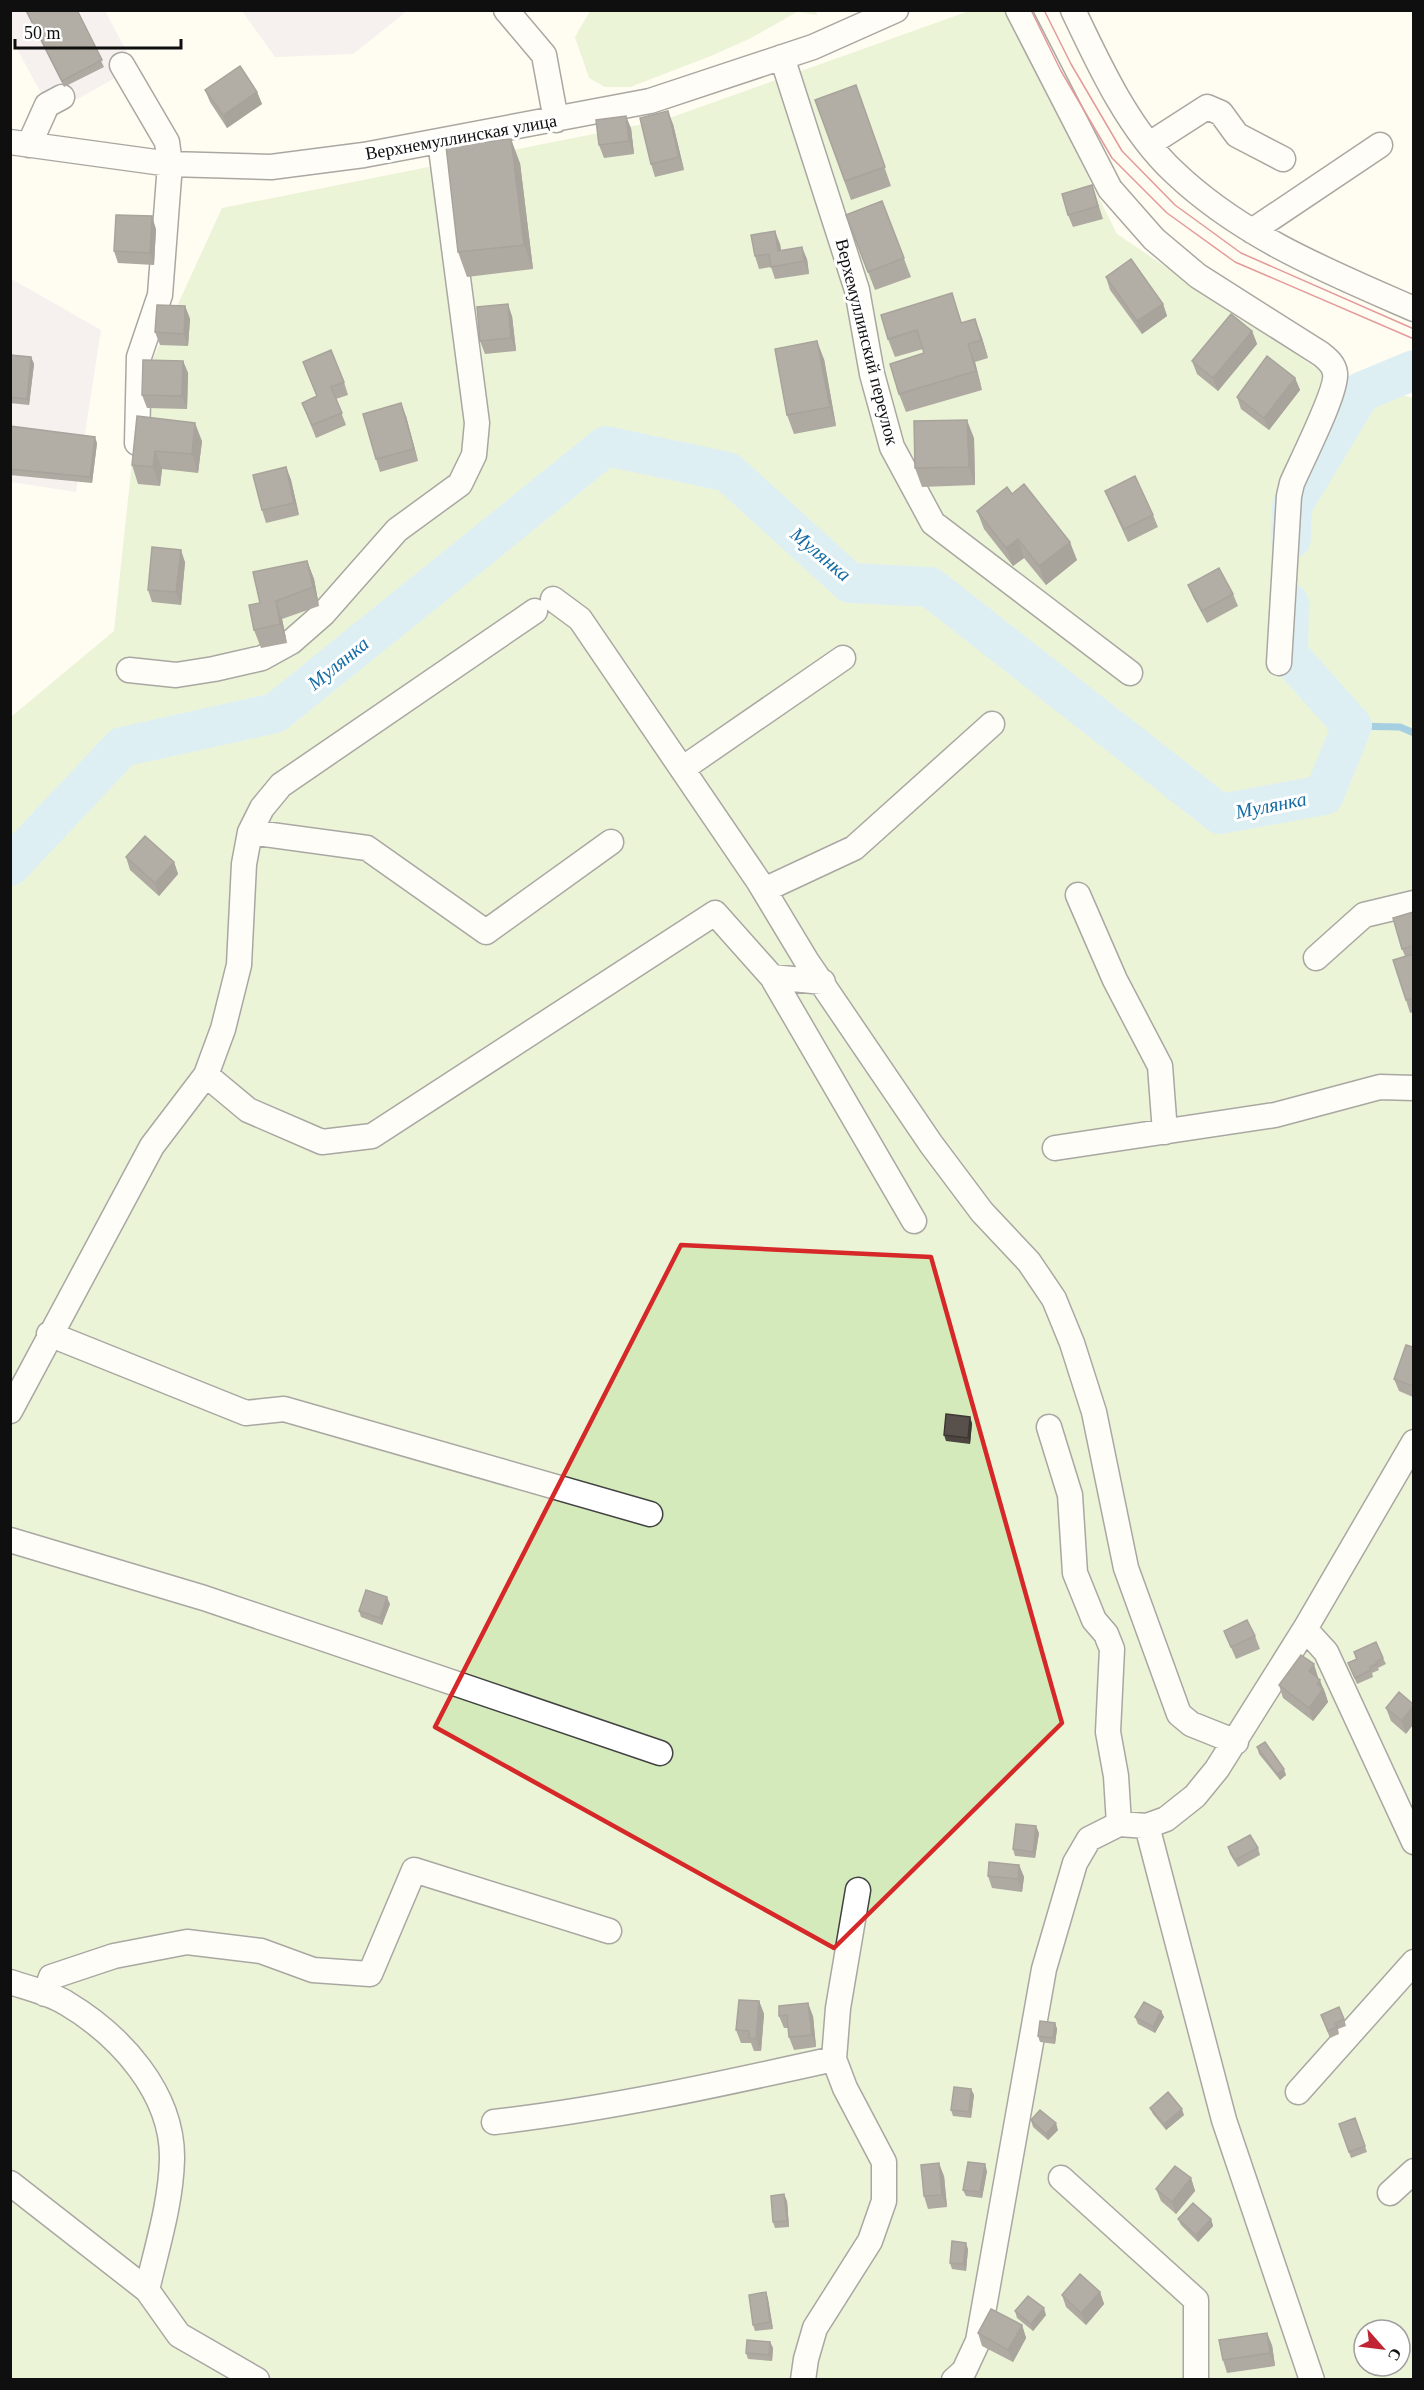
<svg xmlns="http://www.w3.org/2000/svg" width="1424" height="2390" viewBox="0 0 1424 2390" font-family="Georgia,serif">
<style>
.industrial{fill:#ece4ed}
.green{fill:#d5eaba;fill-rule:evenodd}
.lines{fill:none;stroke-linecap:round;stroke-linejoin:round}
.stream{stroke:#3b9acf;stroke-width:7}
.river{stroke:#b5e1f7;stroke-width:40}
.minor-casing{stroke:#424242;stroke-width:27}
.minor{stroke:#fff;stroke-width:24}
.tram{stroke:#c12533;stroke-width:1.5}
.wall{fill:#4c4540}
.shaded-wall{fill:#3e3834}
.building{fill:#58504b;stroke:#3e3834;stroke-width:1.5}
.marked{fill:none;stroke:#d62828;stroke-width:4.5;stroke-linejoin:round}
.labels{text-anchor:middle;stroke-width:6;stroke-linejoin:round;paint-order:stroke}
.street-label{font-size:18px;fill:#0f0f0f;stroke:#fff}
.water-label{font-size:20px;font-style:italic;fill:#166ca3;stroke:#fff}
</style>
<rect width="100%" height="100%" fill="#fffcf1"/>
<path class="industrial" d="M10,11H105L135,67L52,113L11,38Z
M242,11H407L353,54L275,57Z
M10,278L101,330L76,492L11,482Z"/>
<path class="green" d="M816,10L817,15L797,12L751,38L711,56L630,87H605L589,78L575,37L590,11Z
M969,11H1005L1117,234L1328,376L1413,398V2379L11,2380V717L114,631L140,387L222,208L664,120ZM1364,2330H1400V2366H1364Z"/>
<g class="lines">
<path class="stream" d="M1352,726L1400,727L1414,733"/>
<path class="river" d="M1291,539L1292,506L1361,392L1414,370
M10,866L122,747L275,713L606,446L728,472L850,583L930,587L1220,814L1324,795L1352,726L1288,654L1289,603"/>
<defs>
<path id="minor" d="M506,10L544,55L556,120
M1018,10L1110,189L1154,239L1198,276L1321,354C1327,359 1334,364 1335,373C1338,390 1301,462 1292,483L1289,496L1279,663
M1073,10C1099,65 1129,130 1174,172C1242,237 1329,272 1414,309
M782,57L857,290L872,374L892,447L933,523L1130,673
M122,65L167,142L170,164L160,295L139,357L137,443
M10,142L170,164L271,167L364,155L650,101L813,47L896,10
M1151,143L1207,107L1221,113L1237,135L1283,159
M29,145L47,105L62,97
M1252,231L1380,145
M553,599L580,619L759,882L806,960L931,1144L982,1212L1029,1262L1054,1299L1072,1343L1094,1412L1126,1568L1179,1714L1191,1724L1236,1742
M129,670L176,675L214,669L262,658L291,642L323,614L397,530L460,484L474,455L477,423L440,141
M682,769L843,658
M250,832L367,848L486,932L611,842
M764,890L854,848L992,724
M1078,895L1115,980L1160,1066L1165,1132
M1316,958L1364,915L1414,903
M772,977L914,1221
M206,1075L248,1110L322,1142L372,1136L715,913L772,977L823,982
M1055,1148L1275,1115L1380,1087L1414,1088
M49,1334L246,1413L284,1409L650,1514
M10,1411L152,1146L206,1075L223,1029L239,965L244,864L250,832L262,808L281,785L535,611
M1049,1427L1070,1495L1075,1573L1094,1620L1106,1634L1112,1649L1108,1732L1116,1776L1119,1824
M10,1540L204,1598L660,1753
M1305,1629L1326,1652L1414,1842
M1147,1826L1224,2120L1312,2380
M10,1982C28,1988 50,1993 66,2003C120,2035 173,2093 172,2159C171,2203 157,2247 147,2290L179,2335L257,2380
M45,1994L51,1977L114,1956L187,1942L261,1951L313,1970L370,1974L414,1870L609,1931
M834,2059L838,2008L858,1890
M1298,2092L1414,1962
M494,2122C609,2109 721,2084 834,2059L845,2088L884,2162V2201L870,2241L815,2328L806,2359L803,2380
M1061,2178L1196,2300V2380
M10,2183L147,2290
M1390,2193L1414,2171
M954,2380L964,2371L978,2341L1044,1969L1075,1863L1089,1839L1119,1824L1147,1826L1166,1819L1195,1796L1217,1769L1305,1629L1414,1442"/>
</defs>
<use href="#minor" class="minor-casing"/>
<use href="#minor" class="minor"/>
<path class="tram" d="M1031,10L1061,71L1112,158L1167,213L1235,262L1414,339
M1044,10L1071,64L1122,151L1175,205L1241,253L1414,329"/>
</g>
<path class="wall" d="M25,10H77L104,67L64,87Z
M856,85L891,186L851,200L815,100Z
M205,90L257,92L262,104L227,128L210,102Z
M673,124L684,170L655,177L651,164Z
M631,128L634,154L604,158L599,145Z
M520,163L533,269L467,277L458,252Z
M1092,185L1103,219L1073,227L1068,215Z
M882,201L911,277L875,290L846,215Z
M156,229L154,265L118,263L114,251Z
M780,244L781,250L807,259L809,274L775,279L771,267L759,269L755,256Z
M1106,277L1163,304L1167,316L1142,334L1110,290Z
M952,293L962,323L975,319L982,338L988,358L975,362L982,390L906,412L899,394L924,353L923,349L895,357L888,339Z
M185,306L190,319L188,346L160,345L155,332Z
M512,316L516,351L485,354L480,341Z
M1252,331L1257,344L1218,391L1197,374L1192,361Z
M10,355L31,357L34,364L29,405L10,403Z
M824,359L836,426L794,434L787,415Z
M183,361L188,373L187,409L147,408L142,395Z
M303,362L344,382L348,395L336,399L346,425L316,438L302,403L317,397Z
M1295,378L1300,390L1269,430L1241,409L1237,397Z
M137,416L202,441L198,473L162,469L160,486L138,484L132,465Z
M406,416L418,461L380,472L376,459Z
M10,426L97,443L92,483L10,475Z
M974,438L975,485L922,487L915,468Z
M286,467L291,480L299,515L266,523L262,510Z
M1105,491L1153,515L1158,527L1128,542L1110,503Z
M1012,494L1077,560L1046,585L1024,558L1013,566L984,529L977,511Z
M307,561L314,579L319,606L282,619L287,643L261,648L254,630L260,603Z
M185,562L181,605L152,602L148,590Z
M1188,585L1233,594L1238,606L1207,623L1193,597Z
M126,857L174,862L178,874L159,896L130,870Z
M1413,912V1012L1410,1013L1406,1000L1405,956L1402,949Z
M1413,1347V1397L1399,1391L1394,1379Z
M972,1423L970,1444L946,1441L944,1435Z
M390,1604L382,1625L361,1617L359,1611Z
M1224,1631L1255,1636L1260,1649L1236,1659Z
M1354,1652L1383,1658L1386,1664L1378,1668L1379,1670L1372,1673L1373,1677L1357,1684L1348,1663L1356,1659Z
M1318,1677V1678L1325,1692L1328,1702L1313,1721L1283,1698L1279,1685Z
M1399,1692L1406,1734L1391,1721L1386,1708Z
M1257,1747L1286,1775L1280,1780L1259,1754Z
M1039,1833L1035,1858L1015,1856L1013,1849Z
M1228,1847L1258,1848L1260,1855L1238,1867L1230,1854Z
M1019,1865L1024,1877L1022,1892L992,1888L988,1876Z
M759,2001L764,2014L761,2051H754L751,2043H741L736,2030Z
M779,2006L813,2016L816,2047L794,2050L789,2037L788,2028H784L779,2016Z
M1161,2011L1164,2017L1155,2033L1138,2024L1135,2017Z
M1321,2015L1344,2019L1346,2026L1338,2029L1339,2034L1330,2038Z
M1055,2023L1057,2029L1055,2044L1040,2042L1038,2036Z
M971,2089L974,2095L971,2118L953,2116L951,2110Z
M1150,2108L1184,2115L1166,2130L1153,2114Z
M1355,2118L1367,2152L1351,2158L1339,2124Z
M1031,2120L1058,2130L1048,2140L1033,2127Z
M987,2171L982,2198L966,2196L963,2190Z
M944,2176L947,2207L928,2209L924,2196Z
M1191,2178L1195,2191L1176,2214L1161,2201L1156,2189Z
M787,2201L789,2227L775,2228L773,2222Z
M1178,2219H1211L1213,2226L1198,2242L1181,2225Z
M968,2249L966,2271L952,2269L950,2263Z
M766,2292L768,2299L773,2329L755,2331L753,2325Z
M1100,2292L1104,2304L1086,2325L1066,2307L1062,2295Z
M1015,2311L1046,2315L1033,2331L1017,2318Z
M1022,2325L1026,2338L1013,2362L982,2346L978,2333Z
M770,2342L773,2348L772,2361L748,2359L746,2353Z
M1272,2345L1275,2366L1227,2373L1223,2360Z"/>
<path class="shaded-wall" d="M257,92L262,104L227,128L223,115Z
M668,111L673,124L684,170L679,157Z
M626,116L631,128L634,154L629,141Z
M511,139L520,163L533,269L524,245Z
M152,216L156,229L154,265L150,253Z
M775,231L780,244L783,263L778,251Z
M802,247L807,259L809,274L804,261Z
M508,304L512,316L516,351L511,338Z
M1163,304L1167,316L1142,334L1137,321Z
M185,306L190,319L188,346L184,334Z
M975,319L982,338L988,358L981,340Z
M1252,331L1257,344L1218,391L1213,378Z
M817,341L824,359L836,426L830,407Z
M968,344L975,362L982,390L976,371Z
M31,357L34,364L29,405L27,399Z
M183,361L188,373L187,409L182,396Z
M1295,378L1300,390L1269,430L1264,418Z
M401,403L406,416L418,461L414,449Z
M967,420L974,438L975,485L969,467Z
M195,423L202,441L198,473L192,454Z
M95,437L97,443L92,483L90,477Z
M155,451L162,469L160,486L153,467Z
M286,467L291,480L299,515L294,503Z
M1018,539L1024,558L1013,566L1006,548Z
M1070,542L1077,560L1046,585L1039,566Z
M181,550L185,562L181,605L176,592Z
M307,561L314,579L319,606L313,587Z
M276,601L282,619L287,643L280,624Z
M174,862L178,874L159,896L155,883Z
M970,1417L972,1423L970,1444L968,1438Z
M387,1597L390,1604L382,1625L380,1618Z
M1314,1664L1318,1677L1313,1683L1309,1671Z
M1320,1680L1328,1702L1313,1721L1309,1708L1317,1684Z
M1413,1706V1725L1406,1734L1402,1721Z
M1284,1769L1286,1775L1280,1780L1277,1774Z
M1036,1826L1039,1833L1035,1858L1033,1852Z
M1019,1865L1024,1877L1022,1892L1018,1879Z
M759,2001L764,2014L761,2051L756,2039Z
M808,2003L813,2016L816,2047L812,2035Z
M1161,2011L1164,2017L1155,2033L1153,2027Z
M1055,2023L1057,2029L1055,2044L1053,2038Z
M971,2089L974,2095L971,2118L969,2112Z
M1182,2109L1184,2115L1166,2130L1164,2124Z
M1056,2123L1058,2130L1048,2140L1046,2134Z
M939,2163L944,2176L947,2207L942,2195Z
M985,2164L987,2171L982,2198L980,2192Z
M1191,2178L1195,2191L1176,2214L1172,2202Z
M784,2194L787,2201L789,2227L787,2221Z
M1211,2219L1213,2226L1198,2242L1196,2235Z
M966,2243L968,2249L966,2271L963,2264Z
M766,2292L768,2299L773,2329L770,2322Z
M1100,2292L1104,2304L1086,2325L1081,2313Z
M1044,2308L1046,2315L1033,2331L1031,2324Z
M1022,2325L1026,2338L1013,2362L1008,2350Z
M1267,2333L1272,2345L1275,2366L1270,2353Z
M770,2342L773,2348L772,2361L769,2355Z"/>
<path class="building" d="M26,10H77L102,60L62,81Z
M240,66L257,92L223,115L205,90Z
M856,85L885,167L845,181L815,100Z
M668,111L679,157L651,164L640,118Z
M626,116L629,141L599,145L596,120Z
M511,139L524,245L458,252L446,146Z
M1092,185L1098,206L1068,215L1062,194Z
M882,201L904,258L868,272L846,215Z
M116,215L152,216L150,253L114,251Z
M775,231L778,251L802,247L804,261L771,267L769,254L755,256L751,235Z
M1131,259L1163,304L1137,321L1106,277Z
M952,293L961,323L975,319L981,340L968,344L976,371L899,394L890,364L924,353L917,330L888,339L881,315Z
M508,304L511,338L480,341L477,307Z
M157,305L185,306L184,334L155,332Z
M1231,314L1252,331L1213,378L1192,361Z
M817,341L830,407L787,415L775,349Z
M331,350L344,382L331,387L342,413L312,425L302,403L317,396L303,362Z
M10,355L31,357L27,399L10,397Z
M1267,356L1295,378L1264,418L1237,397Z
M143,360L183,361L182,396L142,395Z
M401,403L414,449L376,459L363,414Z
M137,416L195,423L192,454L155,451L153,467L132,465Z
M967,420L969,467L915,468L914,421Z
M10,426L95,437L90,477L10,469Z
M286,467L294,503L262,510L253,475Z
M1135,476L1153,515L1124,529L1105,491Z
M1024,484L1070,542L1039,566L1018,539L1006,548L977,511L1007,487L1012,494Z
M152,547L181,550L176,592L148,590Z
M307,561L313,587L276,601L280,624L254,630L249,605L260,603L253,572Z
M1219,568L1233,594L1202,611L1188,585Z
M145,836L174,862L155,883L126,857Z
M1413,912V946L1402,949L1393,918Z
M1413,954V998L1406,1000L1393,960Z
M1406,1345L1413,1347V1386L1394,1379Z
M946,1414L970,1417L968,1438L944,1435Z
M366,1590L387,1597L380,1618L359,1611Z
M1247,1620L1255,1636L1231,1647L1224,1631Z
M1376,1642L1383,1658L1376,1662L1377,1664L1370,1667L1371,1670L1355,1678L1348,1663L1357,1659L1354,1652Z
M1301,1655L1314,1664L1309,1671L1320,1680L1317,1684L1323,1689L1309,1708L1279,1685Z
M1399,1692L1413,1704V1706L1402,1721L1386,1708Z
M1265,1742L1284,1769L1277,1774L1257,1747Z
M1016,1824L1036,1826L1033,1852L1013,1849Z
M1250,1835L1258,1848L1235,1860L1228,1847Z
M989,1862L1019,1865L1018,1879L988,1876Z
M739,2000L759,2001L756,2039L749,2038V2031L736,2030Z
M1144,2002L1161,2011L1153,2027L1135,2017Z
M808,2003L812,2035L789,2037L787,2015L779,2016V2006Z
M1339,2007L1344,2019L1335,2023L1337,2027L1328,2031L1321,2015Z
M1040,2021L1055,2023L1053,2038L1038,2036Z
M954,2087L971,2089L969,2112L951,2110Z
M1168,2092L1182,2109L1164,2124L1150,2108Z
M1040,2110L1056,2123L1046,2134L1031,2120Z
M1355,2118L1365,2146L1349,2152L1339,2124Z
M968,2162L985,2164L980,2192L963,2190Z
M939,2163L942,2195L924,2196L921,2165Z
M1175,2166L1191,2178L1172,2202L1156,2189Z
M784,2194L787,2221L773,2222L771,2196Z
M1193,2203L1211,2219L1196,2235L1178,2219Z
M952,2241L966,2243L963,2264L950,2263Z
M1080,2274L1100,2292L1081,2313L1062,2295Z
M766,2292L770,2322L753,2325L749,2295Z
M1028,2296L1044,2308L1031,2324L1015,2311Z
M991,2309L1022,2325L1008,2350L978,2333Z
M1267,2333L1270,2353L1223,2360L1219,2340Z
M747,2340L770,2342L769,2355L746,2353Z"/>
<path d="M0 0H1424V2390H0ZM681,1245L931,1257L1062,1723L834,1948L435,1727Z" fill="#fffcf1" fill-opacity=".55" fill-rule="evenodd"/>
<path class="marked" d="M681,1245L931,1257L1062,1723L834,1948L435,1727Z"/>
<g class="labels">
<g class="street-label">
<text transform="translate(461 137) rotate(-10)" y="6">Верхнемуллинская улица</text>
<text transform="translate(867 342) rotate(76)" y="6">Верхемуллинский переулок</text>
</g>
<g class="water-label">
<text transform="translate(821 554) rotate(40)" y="7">Мулянка</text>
<text transform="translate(338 663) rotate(-39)" y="7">Мулянка</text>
<text transform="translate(1271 805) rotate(-11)" y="7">Мулянка</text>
</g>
</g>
<rect width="1424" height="2390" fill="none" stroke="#0f0f0f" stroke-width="24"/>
<g transform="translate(1382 2348) rotate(118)"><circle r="28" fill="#ffffff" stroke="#9f9f9f" stroke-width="1.5"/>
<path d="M0-4.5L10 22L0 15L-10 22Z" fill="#c12533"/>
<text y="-9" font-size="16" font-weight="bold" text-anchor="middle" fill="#0f0f0f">С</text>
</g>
<path d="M15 39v9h166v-9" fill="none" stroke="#0f0f0f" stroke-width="3"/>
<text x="24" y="39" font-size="18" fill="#0f0f0f" stroke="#ffffff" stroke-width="4.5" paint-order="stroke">50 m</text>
</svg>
